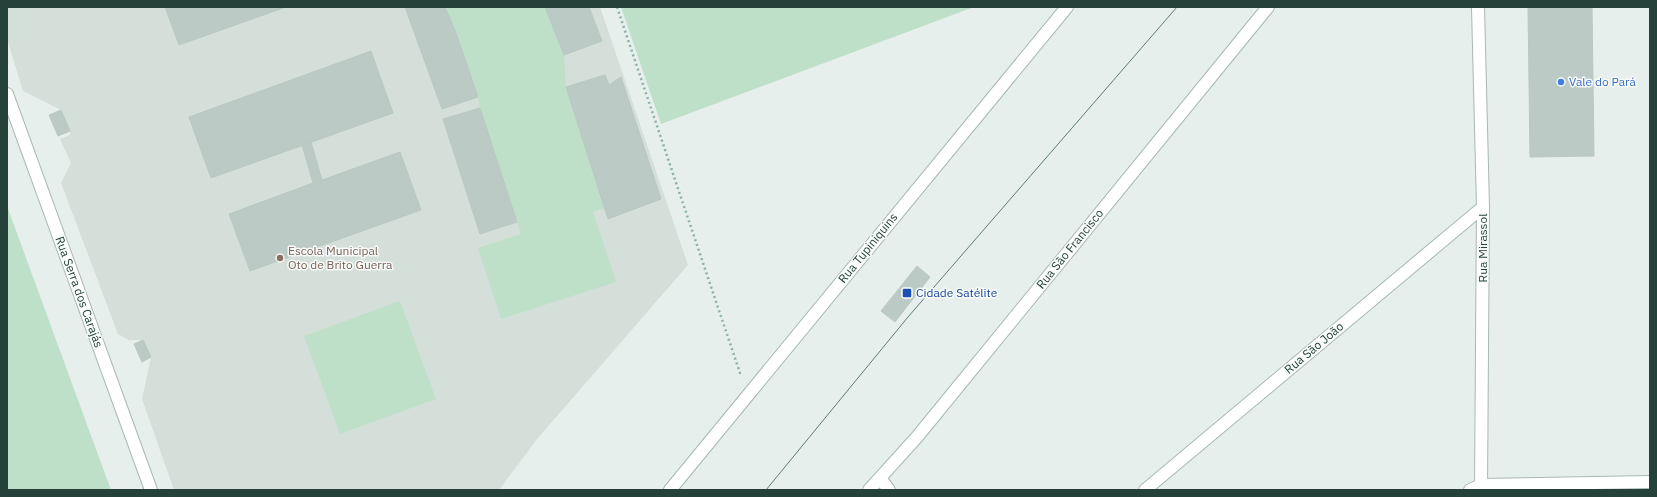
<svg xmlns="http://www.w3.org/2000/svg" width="1657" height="497" viewBox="0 0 1657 497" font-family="'IBM Plex Sans',sans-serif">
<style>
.built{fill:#d4dfda}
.green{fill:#bfe0c8}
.building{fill:#bbcac4;stroke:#b8c9c2}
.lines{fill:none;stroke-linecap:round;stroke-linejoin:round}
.minor-casing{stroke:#a8b8b2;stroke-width:14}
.path{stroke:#86b3a5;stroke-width:2.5;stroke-dasharray:2 3;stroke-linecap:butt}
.minor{stroke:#fff;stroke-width:12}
.tram{stroke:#5f7d75;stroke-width:1}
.shop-dot{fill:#3f7fe0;stroke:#f7fbf9;stroke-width:1.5}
.education-dot{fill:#8d6e63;stroke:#f7fbf9;stroke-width:1.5}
.transit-dot{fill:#1a4fb4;stroke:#f7fbf9;stroke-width:1.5}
.labels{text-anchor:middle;stroke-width:3;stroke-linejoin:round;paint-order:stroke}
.shop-label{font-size:12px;fill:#366cbe;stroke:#f7fbf9;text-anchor:start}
.street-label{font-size:12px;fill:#24423a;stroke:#f7fbf9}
.education-label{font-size:12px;fill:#785e54;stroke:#f7fbf9;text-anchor:start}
.transit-label{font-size:12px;fill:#164399;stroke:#f7fbf9;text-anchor:start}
</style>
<rect width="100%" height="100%" fill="#e6efeb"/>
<path class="built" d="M7,7H600L688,265L538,438L499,490H174L142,399L151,357L143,340H129L118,334L61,183L71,163L60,139L70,135V131L61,110L23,91L7,39Z"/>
<path class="green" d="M445,7H545L564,55L566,87L605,208L593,212L616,282L501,319L478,248L521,234L480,108L478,97L456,33Z
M621,7H974L661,124Z
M7,206L111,490H7Z
M400,301L436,399L340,434L304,336Z"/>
<path class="building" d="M165,7H286L179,45Z
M405,7H445L456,33L478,97L442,109Z
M545,7H589L602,41L564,55Z
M1528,7H1592L1594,156L1530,157Z
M371,51L393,113L211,178L189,117Z
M605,75L609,85L621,77L661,199L608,219L566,87Z
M480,108L517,222L480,234L443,119Z
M61,110L70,131L58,136L49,115Z
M311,142L322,180L400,152L421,210L250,271L229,214L313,183L302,145Z
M917,266L930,277L895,322L881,311Z
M143,340L151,357L142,362L134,344Z"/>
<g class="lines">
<defs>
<path id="minor" d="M1478,7L1483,207L1481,490
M7,94L151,490
M880,478L889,490
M670,490L1067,7
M869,490L917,437L1268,7
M1145,490L1483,207
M1470,490L1481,485L1650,482"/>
</defs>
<use href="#minor" class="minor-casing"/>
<path class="path" d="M617,7L741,376"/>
<use href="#minor" class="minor"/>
<path class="tram" d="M766,490L908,317L1177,7"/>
</g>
<circle class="shop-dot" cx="1561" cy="82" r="4"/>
<circle class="education-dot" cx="280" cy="258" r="4"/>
<rect class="transit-dot" x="902" y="288" width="10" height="10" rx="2"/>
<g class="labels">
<g class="shop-label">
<text x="1569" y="86">Vale do Pará</text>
</g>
<g class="street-label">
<text transform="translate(868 248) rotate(-51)" y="4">Rua Tupiniquins</text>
<text transform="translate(1483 248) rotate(-90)" y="4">Rua Mirassol</text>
<text transform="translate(1070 249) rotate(-51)" y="4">Rua São Francisco</text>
<text transform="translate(79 292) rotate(70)" y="4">Rua Serra dos Carajás</text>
<text transform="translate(1314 348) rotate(-40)" y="4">Rua São João</text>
</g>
<g class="education-label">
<text x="288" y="255">Escola Municipal<tspan x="288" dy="14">Oto de Brito Guerra</tspan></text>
</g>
<g class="transit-label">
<text x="916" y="297">Cidade Satélite</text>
</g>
</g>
<rect width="1657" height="497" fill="none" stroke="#24423a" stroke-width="16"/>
</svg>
